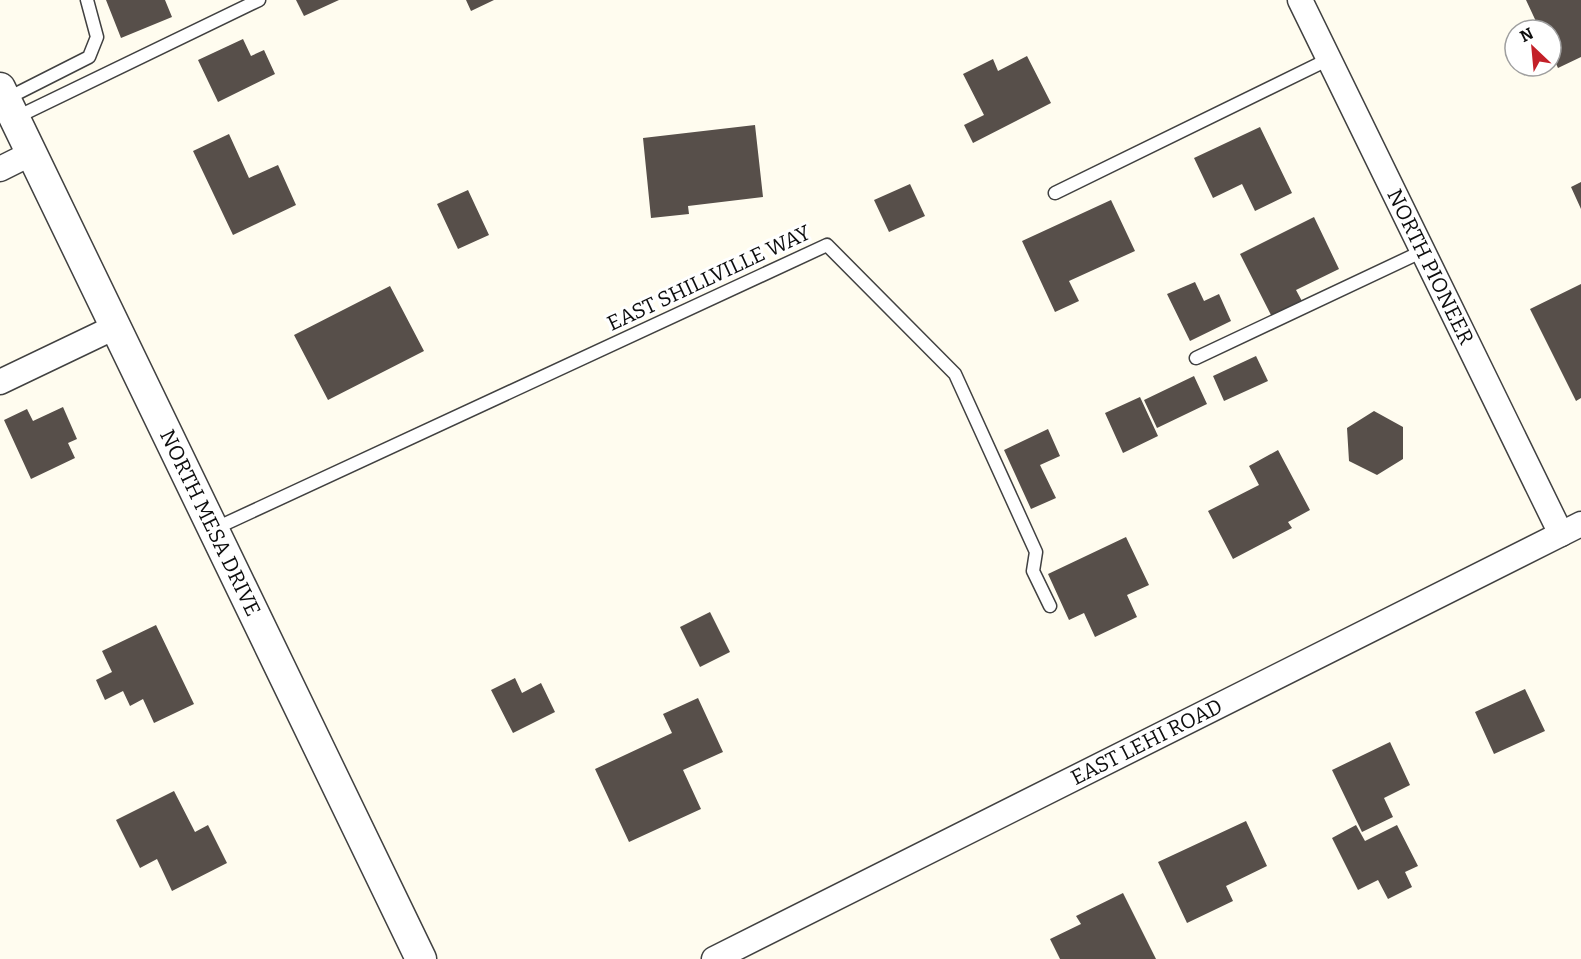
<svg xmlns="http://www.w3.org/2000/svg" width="1581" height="959" viewBox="0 0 1581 959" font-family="Bitter,serif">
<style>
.building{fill:#574f4a}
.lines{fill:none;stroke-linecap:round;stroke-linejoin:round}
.service-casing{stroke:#414141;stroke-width:15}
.minor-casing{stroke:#414141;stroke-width:27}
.tertiary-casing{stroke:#414141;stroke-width:33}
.service{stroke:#fff;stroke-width:12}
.minor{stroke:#fff;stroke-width:24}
.tertiary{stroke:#fff;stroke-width:30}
.labels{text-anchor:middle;stroke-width:6;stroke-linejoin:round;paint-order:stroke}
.street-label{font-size:21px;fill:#0e0e0e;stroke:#fff}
</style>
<rect width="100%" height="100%" fill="#fffcef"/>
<path class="building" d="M106,0H165L172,17L121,38Z
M296,0H339L304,16Z
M466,0H494L471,11Z
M1526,0H1581V57L1558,68L1551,53V30H1540Z
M243,39L251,56L264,50L275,74L218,102L198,60Z
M1027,56L1051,103L973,143L964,125L984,115L963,74L993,59L998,71Z
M755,125L763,197L688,206L689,214L651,218L643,138Z
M1260,127L1292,193L1255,211L1242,184L1213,198L1194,158Z
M229,134L249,178L278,165L296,205L233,235L193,151Z
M1581,182V209L1571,187Z
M910,184L925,216L889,232L874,200Z
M468,190L489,235L458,249L437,204Z
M1111,200L1135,251L1069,281L1079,301L1055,312L1022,241Z
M1314,217L1339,269L1296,290L1303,303L1273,319L1240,254Z
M1195,282L1204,301L1219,294L1231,321L1190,341L1167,294Z
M1581,284V398L1576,401L1530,309Z
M390,286L424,351L328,400L294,335Z
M1256,356L1268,381L1224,401L1213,376Z
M1194,376L1207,404L1157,428L1144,400Z
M1140,397L1158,436L1123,453L1105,413Z
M63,407L77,439L68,443L75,458L31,479L4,420L27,409L33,421Z
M1374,411L1403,427V459L1377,475L1349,461L1347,428Z
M1048,429L1060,456L1040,465L1056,498L1031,509L1004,450Z
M1278,450L1310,510L1288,522L1292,528L1233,559L1208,511L1259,485L1249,466Z
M1126,537L1149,585L1127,595L1137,617L1095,637L1084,613L1069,620L1048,574Z
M710,612L730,652L700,667L680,627Z
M156,625L194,704L154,723L143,699L130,706L123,691L105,700L96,680L112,672L102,651Z
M515,678L522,693L541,683L555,712L513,733L491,690Z
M1525,689L1545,731L1494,754L1475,712Z
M698,698L723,752L683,770L701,809L629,842L595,769L672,733L663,714Z
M1390,742L1410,785L1384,798L1393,817L1362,832L1332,770Z
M174,791L195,832L208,825L227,863L172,891L157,859L140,868L116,820Z
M1246,821L1267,866L1226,886L1233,901L1187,923L1158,862Z
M1356,825L1365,841L1397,825L1418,866L1405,872L1412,887L1388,899L1378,880L1358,890L1332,838Z
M1123,893L1156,959H1060L1050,939L1081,924L1076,916Z"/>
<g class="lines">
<defs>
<path id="service" d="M6,99L89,57L97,37L87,0
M15,118L259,0
M1055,193L1329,59
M1196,358L1423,251
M214,529L827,245L955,374L1036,552L1033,571L1050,606"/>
<g id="minor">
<path id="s1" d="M1300,0L1561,534"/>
<path d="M0,169L32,153"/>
<path d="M0,382L115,327"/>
<path id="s2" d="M714,959L1581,524"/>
</g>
<g id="tertiary">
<path id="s3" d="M0,88L421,959"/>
</g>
</defs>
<use href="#service" class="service-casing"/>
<use href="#minor" class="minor-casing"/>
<use href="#tertiary" class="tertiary-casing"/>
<use href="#service" class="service"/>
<use href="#minor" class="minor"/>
<use href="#tertiary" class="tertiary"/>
</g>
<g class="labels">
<g class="street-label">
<text dy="7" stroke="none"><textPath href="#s1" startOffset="297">NORTH PIONEER</textPath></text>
<text transform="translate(709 278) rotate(-25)" y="7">EAST SHILLVILLE WAY</text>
<text dy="7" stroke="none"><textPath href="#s3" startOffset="483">NORTH MESA DRIVE</textPath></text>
<text dy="7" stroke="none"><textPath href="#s2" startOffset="484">EAST LEHI ROAD</textPath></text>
</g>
</g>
<g transform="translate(1533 48) rotate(334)"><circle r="28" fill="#ffffff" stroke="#9f9f9f" stroke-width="1.5"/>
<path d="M0-4.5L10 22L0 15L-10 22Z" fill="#c32028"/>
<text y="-9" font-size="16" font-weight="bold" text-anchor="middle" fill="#0e0e0e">N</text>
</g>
</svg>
